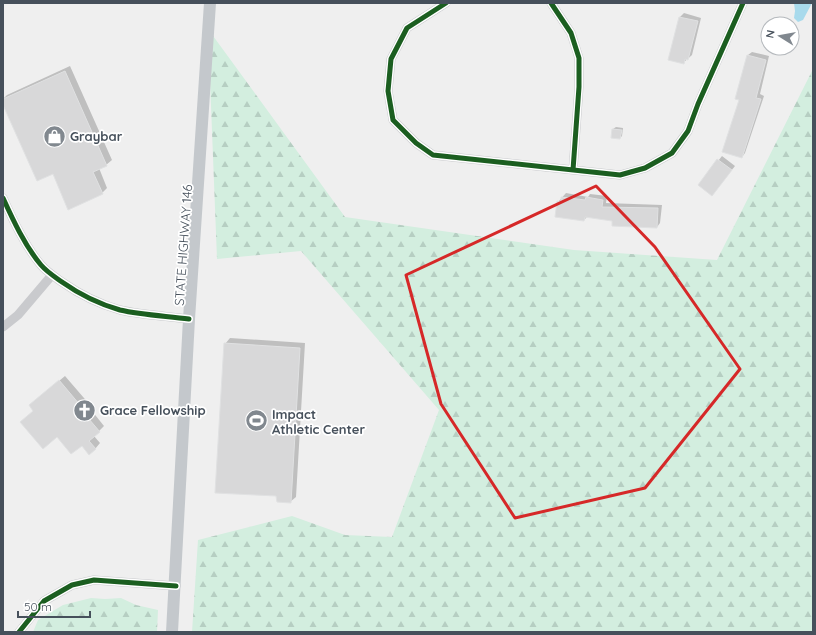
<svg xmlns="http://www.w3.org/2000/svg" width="816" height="635" viewBox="0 0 816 635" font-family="Quicksand,sans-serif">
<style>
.forest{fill:url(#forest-firs)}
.water{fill:#a8daec}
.shadow{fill:#0003}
.building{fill:#d8d8d9;stroke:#e0e1e2}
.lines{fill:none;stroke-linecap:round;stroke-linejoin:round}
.minor{stroke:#c9cacd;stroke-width:9}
.major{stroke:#c4c8cc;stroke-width:12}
.cycleway-casing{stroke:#fff;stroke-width:8}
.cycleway{stroke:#1b5e20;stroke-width:5}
.marked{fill:none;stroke:#d62828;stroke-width:3;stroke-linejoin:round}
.labels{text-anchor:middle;stroke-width:3.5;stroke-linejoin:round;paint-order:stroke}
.poi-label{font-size:13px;font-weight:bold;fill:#46505b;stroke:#fff;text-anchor:start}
.street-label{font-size:13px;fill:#46505b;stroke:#fff}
</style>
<defs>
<pattern id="forest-firs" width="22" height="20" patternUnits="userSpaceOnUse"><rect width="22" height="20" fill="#d3eedf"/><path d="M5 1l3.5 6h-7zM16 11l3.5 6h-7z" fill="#b6cec2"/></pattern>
</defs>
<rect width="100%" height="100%" fill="#efefef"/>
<path class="forest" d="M208,29L345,217L574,250L717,260L813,69V632H192L198,540L292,516L345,535L392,537L439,410L301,251L217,259Z
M91,598L105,599L121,598L136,605L158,610L157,632H33L38,620L63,605Z"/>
<path class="water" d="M794,3H812L803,20L798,22L794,18L795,11Z"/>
<path class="shadow" d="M684,13L701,18L692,55L683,63L669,60L680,17Z
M752,52L769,56L760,94L764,96L745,153L742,157L740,100L748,55Z
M70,66L112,160L106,165L99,168L107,188L102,193L53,173L3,103V99L7,95Z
M616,127L623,128L622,136L620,138L613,129Z
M722,156L735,166L712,195L699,185Z
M566,193L588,197L590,194L607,196L606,203L662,205L660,223L657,227L588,216L584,220L558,202Z
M230,338L305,343L296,497L290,502L225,344Z
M65,376L90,405L88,406L104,426L94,436L100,443L95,449L82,444L34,410L36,400Z"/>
<path class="building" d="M679,17L698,21L688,60L685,59L684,64L668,60Z
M747,55L766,60L756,98L761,99L742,158L722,152L739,100L735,99Z
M65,71L107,166L93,172L103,194L68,210L53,174L37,181L3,105V99Z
M612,129L622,130L620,139L611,138Z
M717,159L732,170L712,196L698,185Z
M561,197L585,200L586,197L603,200L602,207L658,208L657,228L612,226V221L585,217L584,221L555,217L557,201L561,202Z
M224,343L300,348L291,503L277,502L276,496L215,493Z
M59,380L85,411L83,412L100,432L89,441L96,449L89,455L82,446L71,454L57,437L43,449L20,422L33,411L29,405Z"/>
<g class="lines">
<path class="minor" d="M446,3L407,28L391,59L388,91L393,120L416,143L433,155L620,175L645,168L672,153L688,131L698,104L743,3
M551,3L571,33L579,58V87L573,170
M3,198C13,220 25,246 41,265C47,272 55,277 62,282C79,294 99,304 120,310C142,315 166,316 189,319
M3,327L18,315L52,275
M19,632L44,601L72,585L94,580L176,586"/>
<path class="major" d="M172,632L189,319L210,3"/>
<defs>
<path id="cycleway" d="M446,3L407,28L391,59L388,91L393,120L416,143L433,155L620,175L645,168L672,153L688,131L698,104L743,3
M551,3L571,33L579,58V87L573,170
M3,198C13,220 25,246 41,265C47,272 55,277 62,282C79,294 99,304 120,310C142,315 166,316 189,319
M19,632L44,601L72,585L94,580L176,586"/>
</defs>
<use href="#cycleway" class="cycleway-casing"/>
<use href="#cycleway" class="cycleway"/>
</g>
<path class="marked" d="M596,186L655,247L740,369L645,488L515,518L441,404L406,275Z"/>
<defs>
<symbol id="shop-disc" viewBox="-11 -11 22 22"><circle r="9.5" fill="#81888f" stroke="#fff"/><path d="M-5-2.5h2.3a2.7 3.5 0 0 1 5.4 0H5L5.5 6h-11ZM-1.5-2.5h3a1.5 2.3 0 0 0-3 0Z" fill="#fff"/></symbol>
<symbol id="church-disc" viewBox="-11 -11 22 22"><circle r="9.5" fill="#81888f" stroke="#fff"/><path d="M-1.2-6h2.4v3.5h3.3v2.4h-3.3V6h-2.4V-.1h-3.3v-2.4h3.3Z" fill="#fff"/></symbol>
<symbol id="stadium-disc" viewBox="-11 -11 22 22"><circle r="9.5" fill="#81888f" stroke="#fff"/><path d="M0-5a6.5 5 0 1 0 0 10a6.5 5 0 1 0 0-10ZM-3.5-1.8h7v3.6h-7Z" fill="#fff"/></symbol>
</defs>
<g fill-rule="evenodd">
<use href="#shop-disc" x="42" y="124" width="25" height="25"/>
<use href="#church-disc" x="72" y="398" width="25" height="25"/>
<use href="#stadium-disc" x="244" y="408" width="25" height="25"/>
</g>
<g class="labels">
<g class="poi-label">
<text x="70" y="141">Graybar</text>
<text x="100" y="415">Grace Fellowship</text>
<text x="272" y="419">Impact<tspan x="272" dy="15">Athletic Center</tspan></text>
</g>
<g class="street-label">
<text transform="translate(183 245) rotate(-86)" y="5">STATE HIGHWAY 146</text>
</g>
</g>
<rect width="816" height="635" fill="none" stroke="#46505b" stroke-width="8"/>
<g transform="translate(780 36) rotate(281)"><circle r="19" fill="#ffffff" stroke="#b5b9bd"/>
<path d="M0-3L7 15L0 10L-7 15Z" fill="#81888f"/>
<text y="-6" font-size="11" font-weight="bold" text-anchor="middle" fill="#46505b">N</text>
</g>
<path d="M18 611v6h72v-6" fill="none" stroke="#46505b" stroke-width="2"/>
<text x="24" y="611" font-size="12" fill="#46505b" stroke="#ffffff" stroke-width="3" paint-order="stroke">50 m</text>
</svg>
